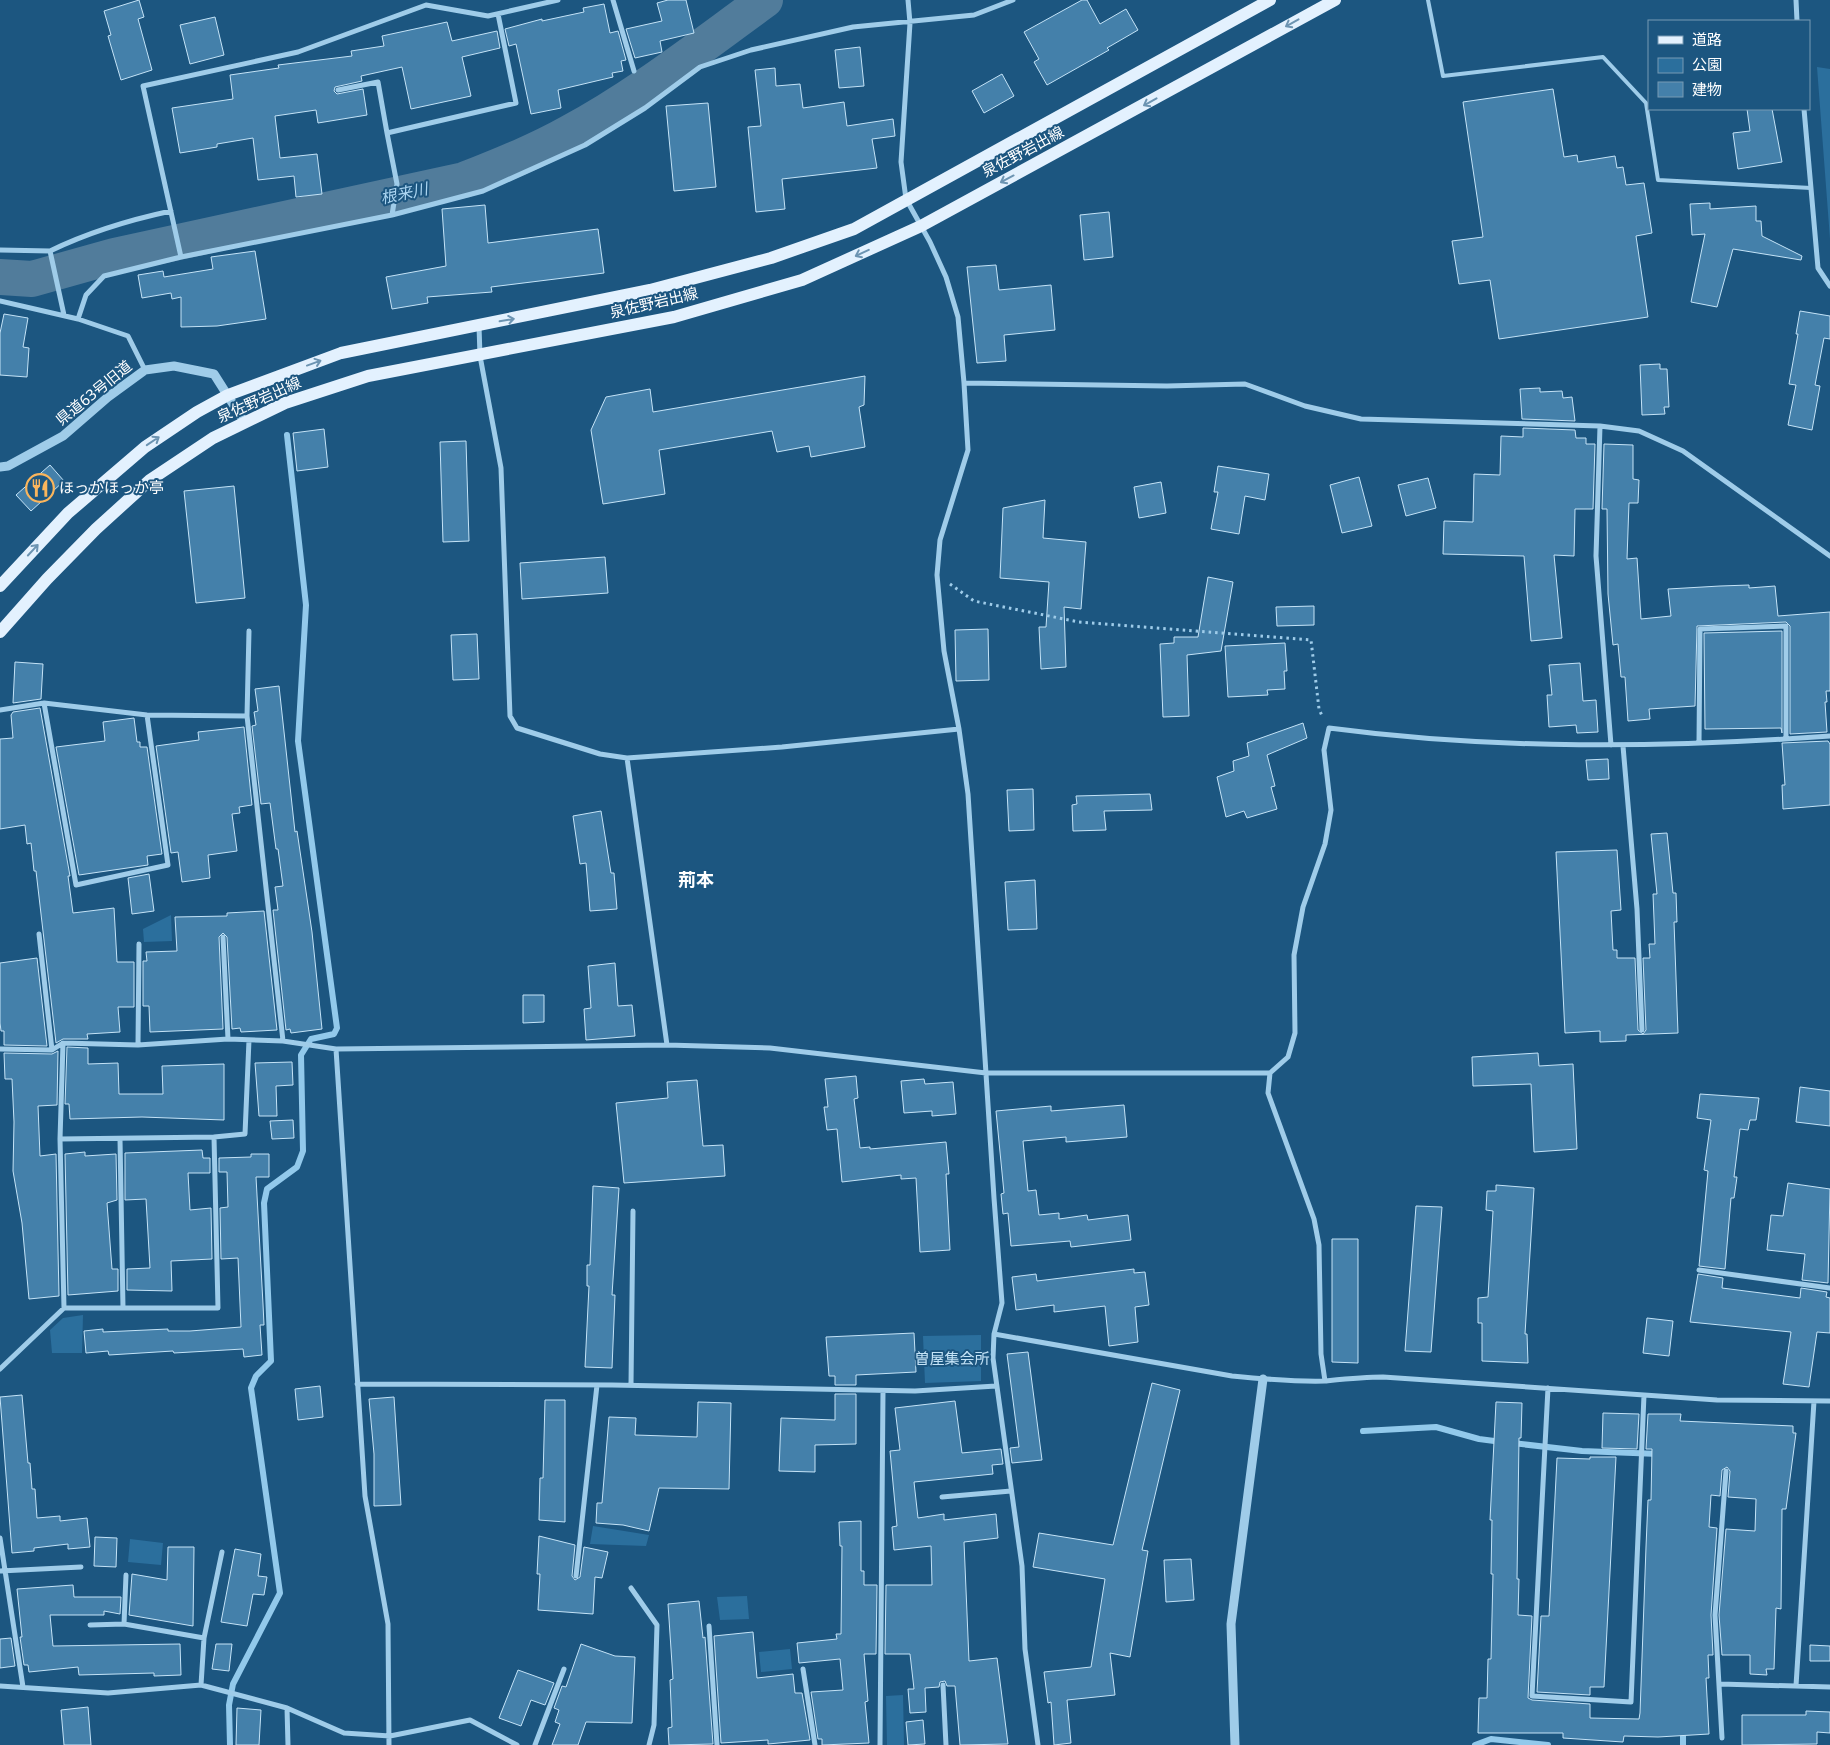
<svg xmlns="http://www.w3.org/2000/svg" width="1830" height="1745" viewBox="0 0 1830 1745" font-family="'Noto Sans','Noto Sans JP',sans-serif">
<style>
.green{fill:#2b6f9d}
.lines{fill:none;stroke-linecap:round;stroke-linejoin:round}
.stream{stroke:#92c9eb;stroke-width:6}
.river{stroke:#517c9b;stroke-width:36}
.building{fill:#4480aa;stroke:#c4e3f7}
.path{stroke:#9fcce9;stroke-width:3;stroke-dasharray:2.5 4;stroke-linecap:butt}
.service{stroke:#9fcce9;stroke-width:4}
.minor{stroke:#9fcce9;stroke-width:5}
.tertiary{stroke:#9fcce9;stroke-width:9}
.primary{stroke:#e3f1fe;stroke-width:12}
.oneway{stroke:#6c94b2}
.labels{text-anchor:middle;stroke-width:4;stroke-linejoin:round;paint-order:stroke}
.street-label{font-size:15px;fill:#fff;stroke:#1c5680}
.poi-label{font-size:15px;fill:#fff;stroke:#1c5680;text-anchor:start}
.park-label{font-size:15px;fill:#c4e3f7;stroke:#1c5680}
.water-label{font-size:16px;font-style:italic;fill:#abd5f1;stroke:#1c5680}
.quarter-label{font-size:18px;font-weight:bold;fill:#fff;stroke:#1c5680}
</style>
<rect width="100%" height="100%" fill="#1c5680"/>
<path class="green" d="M1817,67L1830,69V239Z
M171,915L172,941L144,942L143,929Z
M83,1315L82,1353H52L50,1330L63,1318Z
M981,1335V1381L925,1383L923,1336Z
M593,1526L649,1535L646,1546L590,1544Z
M130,1539L163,1543L161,1565L128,1562Z
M747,1596L749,1619L720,1620L717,1597Z
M790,1649L792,1669L761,1672L759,1652Z
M903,1695L904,1745H887L886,1696Z"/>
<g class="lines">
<path class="stream" d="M1363,1431L1436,1427L1479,1439L1502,1442
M1512,1443L1582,1451L1659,1454
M1683,1729V1745
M230,1745L229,1705L233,1684L280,1593L251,1388L256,1376L271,1361L264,1203L267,1189L297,1167L303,1151L301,1055L311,1039L334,1034L337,1028L298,741L306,605L287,435
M1475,1745L1491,1739L1548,1745"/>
<path class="river" d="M0,277L32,279L114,256L464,180C499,166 535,152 569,133C638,96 701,46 765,0"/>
</g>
<path class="building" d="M139,0L144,17L138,19L152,70L121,80L108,36L111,35L104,11Z
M668,0H686L694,33L660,41L662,52L635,58L626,29L662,21L657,3Z
M1082,0H1087L1100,24L1126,9L1138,30L1107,48L1109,50L1047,85L1034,62L1039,59L1024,32Z
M604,4L610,33L618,31L626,60L621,61L623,71L612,73L613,77L558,90L561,108L531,114L516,44L509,46L505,29L542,19V21L584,12L583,8Z
M215,17L224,55L190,64L180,25Z
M447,22L452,41L497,31L500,48L462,57L471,96L411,109L402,67L361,76L362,81L335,87L334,91L337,94L363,89L367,115L318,123L316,110L275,116L280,158L317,154L322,194L296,197L294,176L258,180L253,138L217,144V147L180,153L172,108L233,99L230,75L279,68L278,65L352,56L351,51L384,46L382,36Z
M860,47L864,86L839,88L835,50Z
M775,68L776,86L800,84L803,108L844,102L847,126L893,119L895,136L872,139L877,168L782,179L785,209L756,212L748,127L761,126L755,70Z
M1002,74L1014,96L984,113L972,91Z
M1553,89L1564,157L1577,155L1578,162L1615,156L1617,168L1623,167L1626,185L1644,183L1652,233L1636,236L1648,317L1499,339L1490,280L1459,284L1452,241L1483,237L1463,102Z
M708,103L716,187L674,191L666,106Z
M1747,109H1772L1782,162L1738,169L1733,133L1750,131Z
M1710,203V209L1756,206V221H1761L1762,236L1802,256L1801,260L1733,249L1717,307L1691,302L1705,234L1692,235L1690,204Z
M485,205L488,243L598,229L604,273L491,287L492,292L427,297L428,303L392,309L386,277L446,266L442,209Z
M1109,212L1113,257L1084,260L1080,215Z
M255,251L266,319L217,326L181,327V297L172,299L171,293L142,298L138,275L163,271L164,277L213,269L211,257Z
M996,265L999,290L1051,285L1055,330L1004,335L1006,361L977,363L967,267Z
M1800,311L1830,316V339L1824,338L1815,385L1820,386L1812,430L1788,425L1796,385L1789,384L1798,334H1796Z
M4,314L28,318L23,347L29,348L27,377L0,375V333Z
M1660,364V369H1667L1669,407H1664L1665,414L1642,415L1640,365Z
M865,376L864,405L859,407L865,447L811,457L809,446L777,452L772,431L659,450L665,494L603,504L591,430L606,397L650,389L653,412Z
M1540,388V392L1562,391L1563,398L1572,397L1575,421L1522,419L1520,389Z
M1523,428L1575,430L1576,438H1586V444H1595L1593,509H1575L1574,556L1554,555L1562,638L1531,641L1524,556L1443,554L1444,521L1473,522L1474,474L1500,475L1501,436L1523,437Z
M324,429L328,467L297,471L293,433Z
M466,441L469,541L443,542L440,442Z
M1604,444L1633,445V479L1639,480L1638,503H1629L1627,559L1637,558L1641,619L1671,616L1668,589L1720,586L1749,585V588L1775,586L1778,616L1830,612V691H1826L1827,702H1825L1827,732L1790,734V626L1786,622L1697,626L1695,706L1649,709L1650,719L1628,721L1625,677H1621L1618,644L1613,645L1608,594L1607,509H1602Z
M50,465L64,481L31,511L16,495Z
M1218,466L1269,474L1265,500L1245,496L1239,534L1211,529L1218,492H1214Z
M1359,477L1372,526L1342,533L1330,485Z
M1428,478L1436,508L1406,516L1398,485Z
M1161,482L1166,513L1139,518L1134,487Z
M234,486L245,598L196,603L184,491Z
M1045,500L1043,538L1086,542L1081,609L1064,607L1066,667L1041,669L1039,627H1046L1049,582L1000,578L1003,508Z
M605,557L608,593L522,599L520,563Z
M1208,577L1233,582L1221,651L1187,655L1189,716L1163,717L1160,644L1174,643V637H1198Z
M1314,606V625L1277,626L1276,607Z
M988,629L989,680L956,681L955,630Z
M1782,631V733L1781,728L1705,729L1704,633Z
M477,634L479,679L453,680L451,635Z
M1285,643L1287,671H1284L1285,689L1267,690L1268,695L1228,697L1225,646Z
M15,662L43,664L41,699L13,703Z
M1580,663L1583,701L1596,700L1598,732L1577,733L1576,725L1549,727L1547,695H1552L1549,665Z
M279,686L295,832L297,831L312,932L322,1029L291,1033L290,1029L286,1030L273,910H278L275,887L283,886L278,849H276L270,803L261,804L252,726L256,725L254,712L258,711L255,689Z
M40,708L70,876H68L73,913L114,908L117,962H134V1007H118L120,1032L87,1034L88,1039H63L56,1043L36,871H34L31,843L27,844L25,825L0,829V739L13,738L11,715L13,712Z
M134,718L137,742H140V747H147L162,854L147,856L148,865L79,875L56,747L105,741L103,722Z
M1303,723L1307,738L1267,755L1275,786L1271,787L1277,809L1247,818L1244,811L1226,817L1217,777L1234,771L1233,761L1249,756L1247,743Z
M244,727L252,805L239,807L240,813L232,814L237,851L208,855L210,878L182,882L178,852L171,853L156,746L199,740L198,732Z
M1828,741L1830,744V805L1783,809L1782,785H1785L1782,743Z
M1608,759L1609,779L1588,780L1586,760Z
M1033,789L1034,830L1009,831L1007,790Z
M1150,794L1152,810L1104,811L1106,830L1073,831L1072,805L1077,804L1076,796Z
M601,811L611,873H614L617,909L590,911L586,863L580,864L573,816Z
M1667,833L1673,893H1676L1677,922H1674L1678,1033L1626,1035V1041L1600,1042V1031L1565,1033L1556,852L1617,850L1621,910L1611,911L1613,950H1617V958H1635L1638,1030L1643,1034L1646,1030L1643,958H1650L1649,944H1655L1653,894H1657L1651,834Z
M149,874L154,911L132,914L128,878Z
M1035,880L1037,929L1008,930L1005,882Z
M264,911L277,1030L241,1032L240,1028L232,1029L227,937L223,933L219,937L223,1029L150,1032L149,1006H143V961H147L146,952L177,951L175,917L227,916V913Z
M37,958L47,1046L4,1045V1031H1L0,1023V963Z
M615,963L618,1006L632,1005L635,1036L586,1040L584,1009L591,1008L588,966Z
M523,995H544V1022L523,1023Z
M67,1047L88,1048V1064L118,1063L119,1094H163L162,1066L224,1064V1120L142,1117L70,1119L69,1104H65Z
M58,1051L57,1105L38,1106L40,1156L56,1154L59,1296L29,1299L22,1223L13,1171L14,1122L12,1079H5L4,1053L52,1054Z
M1538,1053L1539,1066L1573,1064L1577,1149L1534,1152L1531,1084L1473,1086L1472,1057Z
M292,1062L293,1085L276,1086L277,1116H259L255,1063Z
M856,1076L858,1098L854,1099L860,1148L870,1147V1149L946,1142L949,1174H946L950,1250L920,1252L916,1178L901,1179V1175L842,1182L837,1129L827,1130L824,1107H828L825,1079Z
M924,1079L925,1084L953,1082L956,1114L932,1116V1111L904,1113L901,1081Z
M697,1080L703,1146L723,1145L725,1176L624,1183L616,1103L668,1098L667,1082Z
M1800,1087L1830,1091V1126L1796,1122Z
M1700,1094L1759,1098L1756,1120H1750L1748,1130L1740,1129L1734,1177H1737L1734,1198H1731L1725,1269L1699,1266L1708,1171L1704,1170L1711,1120L1697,1118Z
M1124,1105L1127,1137L1066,1142V1137L1023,1141L1028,1191L1036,1190L1039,1215L1059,1213V1219L1087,1215L1088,1220L1128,1215L1131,1240L1071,1247L1070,1241L1011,1246L1008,1213L1003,1214L1001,1194L1004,1193L996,1111L1051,1106V1111Z
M293,1120L294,1138L272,1139L270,1121Z
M202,1150L203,1158H210V1173H188L190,1210L211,1208L212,1259L171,1261L172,1291L127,1290V1269L150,1268L146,1199L125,1200V1153Z
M85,1152V1156L116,1154L117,1200L107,1203L112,1269H118V1291L68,1295L65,1154Z
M251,1154H269V1177H256L263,1304L264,1325H260L262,1355L244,1357L243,1349L174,1353L173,1351L109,1355L108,1351L86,1353L84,1331L103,1329V1332L168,1329V1331H190L241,1327L238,1258L221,1259L220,1208L228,1207L227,1172H219V1158L251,1157Z
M1788,1183L1830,1189L1828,1283L1802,1280L1805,1254L1767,1250L1771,1215L1783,1216Z
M1496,1185L1534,1188L1525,1334H1527L1528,1363L1482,1361V1323H1478V1298L1488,1297L1493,1211L1486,1210L1487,1191H1496Z
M593,1186L619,1188L612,1295H615L612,1368L585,1367L589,1286H587V1265H590Z
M1416,1206L1442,1207L1431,1352L1405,1351Z
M1332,1239H1358V1363L1332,1362Z
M1134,1269V1273L1145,1272L1149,1305L1135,1307L1138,1342L1109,1346L1105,1306L1054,1312V1305L1016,1310L1012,1277L1036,1274L1037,1281Z
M1698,1274L1723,1278L1722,1288L1800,1298L1801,1288L1827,1292L1826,1297L1830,1298V1333L1817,1332L1809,1387L1783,1384L1791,1332L1690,1322Z
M1647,1318L1673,1321L1669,1356L1643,1353Z
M914,1333L916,1372L856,1375V1385H835V1376H829L826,1337Z
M1028,1352L1042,1460L1012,1463L1010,1448L1019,1447L1007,1354Z
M1152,1383L1180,1390L1142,1550L1148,1551L1130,1657L1110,1653L1115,1695L1067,1700L1071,1743L1054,1745L1051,1702L1048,1703L1044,1672L1091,1667L1105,1579L1033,1567L1039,1533L1113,1545Z
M320,1386L323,1417L298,1420L295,1389Z
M835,1394H856V1444L815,1445V1472L779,1471L781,1418L835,1420Z
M22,1395L28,1463H30L32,1489H35L37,1518L60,1516V1521L87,1518L90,1547L68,1549V1544L34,1548V1551L12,1553L0,1397Z
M394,1397L401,1505L374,1506V1454L369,1399Z
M545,1400H565V1522L539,1520L540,1478H543Z
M955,1401L962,1453L1001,1449L1003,1464L992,1465L993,1474L914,1482L918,1518L944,1514V1520L996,1514L998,1538L964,1542L969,1661L997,1658L1008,1744L960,1745L955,1686H947L945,1681L940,1682L939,1687L925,1688L926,1712L910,1713L908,1689H914L910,1654H885L886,1585H932L931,1546L894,1550L892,1527L897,1526L890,1451L900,1450L895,1408Z
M698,1402L731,1403L729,1489L659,1488L649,1531L623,1525L596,1523L597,1503H602L609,1417L636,1418L635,1435L697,1437Z
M1496,1402L1522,1403L1521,1438H1519L1517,1579H1519L1518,1615L1532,1616L1528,1698L1532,1700L1590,1704V1718L1639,1719L1640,1713L1646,1547L1648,1500H1651L1652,1449H1646L1648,1414H1681L1680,1421L1793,1426V1433H1796L1786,1509H1782L1781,1609L1776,1608L1774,1669H1766L1767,1675L1750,1674V1655H1722L1719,1615L1726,1529L1755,1531L1756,1499L1728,1497L1730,1471L1727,1467L1722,1470L1720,1496L1711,1495L1709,1527L1717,1528L1711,1615L1713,1655H1708L1709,1678H1706L1709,1734L1658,1737L1624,1736L1623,1742L1563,1738V1733H1478L1479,1698H1487L1488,1659H1491L1493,1574H1491L1492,1520H1490Z
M1603,1413L1639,1414L1637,1449L1602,1448Z
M1590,1457H1616L1604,1687H1590V1695L1537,1692L1541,1616H1549L1557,1458L1590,1459Z
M861,1521V1571H864V1585H877L876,1654H864L868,1701L865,1702L869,1743L822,1745V1739H818L811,1692L843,1690L840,1659L799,1663L797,1643L837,1639L836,1634H841L842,1546H840L839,1522Z
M539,1536L575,1545L572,1576L575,1580L580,1577L584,1547L608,1552L602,1578L595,1577L593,1614L538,1610L540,1574H537Z
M95,1537L117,1538L116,1567L94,1566Z
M168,1547H194L193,1626L129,1615L132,1574L167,1580Z
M235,1549L261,1554L258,1576L267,1577L264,1595L253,1594L247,1626L221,1622Z
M1191,1559L1194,1600L1166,1602L1164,1560Z
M73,1585L74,1597H121L120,1614L104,1611V1615H50L53,1646L180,1644L181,1675L154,1676V1673L79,1675L78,1667L29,1672L28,1665H24L20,1637H22L17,1589Z
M699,1601L703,1638L705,1637L713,1744L669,1745L668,1728L672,1727L670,1680L673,1679L668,1604Z
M753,1632L757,1678L793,1674L795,1693H802L810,1740L768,1744V1740L721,1743L714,1636Z
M11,1638L15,1666L0,1668V1639Z
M216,1644H232L229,1671L212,1669Z
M581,1644L615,1656L635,1657L632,1723L586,1722L578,1745H552L560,1724L555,1722L559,1710L554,1708L562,1686L566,1687Z
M1810,1645L1830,1646V1661H1810Z
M518,1670L554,1683L545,1705L531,1700L521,1726L499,1718Z
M88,1707L91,1745H64L61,1710Z
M237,1708L261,1710L259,1745H236Z
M1806,1711L1830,1712V1733L1817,1732V1744L1742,1745V1715H1806Z
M923,1720L925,1744L908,1745L906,1722Z"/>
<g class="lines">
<path class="path" d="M950,584L974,601L1079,622L1311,640L1319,709L1323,718"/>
<path class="service" d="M1428,0L1443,76L1603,57L1646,103L1658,180L1811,188"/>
<path class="minor" d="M613,0L634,71
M908,0L910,23L901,162L906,199L930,242L946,277L958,317L964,383L968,450L940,540L937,575L944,651L959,729L968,794L994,1198L1002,1303L994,1334L993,1358L1022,1566L1025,1649L1038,1745
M1796,0L1797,21
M338,90L378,82L387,133L516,103L498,14
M1804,109L1818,268L1830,286
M387,133L397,184L392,215
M0,250L50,251L64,315
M50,251C89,232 129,220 171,211
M181,257L392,215L483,191L585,145L645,108L700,67L751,50L853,27L974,15L1013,0
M0,301L78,319L128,336L145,370
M78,319L86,295L104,276L181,257L143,86L298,52L426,5L488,16L558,0
M479,326L480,356L501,468L510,716L517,728L600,754L627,758L782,747L959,729
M964,383L1167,386L1245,384L1305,406L1361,419L1600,426L1639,431L1683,451L1830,556
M1600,426L1596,556L1611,745
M44,703L76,885L168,865L147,715
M0,710L44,703L147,715L247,716L283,1041
M247,716L249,631
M1699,743L1700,629L1786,626V739
M1623,746L1637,909L1642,1030
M627,758L667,1045
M39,934L52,1050
M223,937L228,1039
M138,1045L139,944
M0,1049L52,1050L63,1043L138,1045L228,1039L283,1041L336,1049L667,1045L770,1048L986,1073H1270
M336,1049L365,1496L388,1624L389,1745
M214,1137L245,1134L249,1040
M60,1139L214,1137L218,1308H64
M120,1139L123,1308
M1699,1270L1830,1288
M994,1334L1232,1376C1263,1379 1295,1382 1325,1381C1345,1379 1364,1377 1383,1377L1717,1400L1830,1401
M0,1369L64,1308L60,1139L63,1043
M1325,1381L1321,1354L1319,1245L1314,1219L1268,1093L1270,1073L1288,1057L1295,1033L1294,955L1303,907L1325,844L1331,810L1324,750L1329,728C1495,750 1663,748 1830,736
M357,1384L612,1385L915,1391L996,1386
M631,1385L633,1211
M1548,1388L1532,1696L1631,1702L1644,1395
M942,1497L1011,1491
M0,1538L23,1687
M0,1571L81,1567
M576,1576L597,1385
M631,1588L657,1625L654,1725L649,1745
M124,1624L126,1575
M90,1625L124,1624L204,1638L222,1552
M709,1626L717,1745
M803,1669L815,1745
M1720,1684L1830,1687
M201,1685L204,1638
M943,1685L946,1745
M0,1686L108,1693L201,1685L287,1708L344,1733L390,1736L470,1720L517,1745
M1796,1686L1814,1401
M287,1708L288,1745
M1722,1738L1715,1615L1726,1471
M535,1745L564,1669
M880,1745L883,1391"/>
<path class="tertiary" d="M0,467L8,466L63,436L108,397L145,370L174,366L214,374L245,423
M1235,1745L1231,1624L1263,1379"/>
<path class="primary" d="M0,586L68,513L145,447L197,412L228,395L341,353L650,290L771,258L854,229L1270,0
M0,632L47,579L96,529L150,480L213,438L285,403L368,376L674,317L802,280L921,226L1335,0"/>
</g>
<defs><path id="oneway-shaft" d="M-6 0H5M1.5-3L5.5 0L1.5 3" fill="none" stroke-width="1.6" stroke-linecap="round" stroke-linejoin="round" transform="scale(1.25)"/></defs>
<g class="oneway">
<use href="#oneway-shaft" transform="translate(1292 23) rotate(151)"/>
<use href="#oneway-shaft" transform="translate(1150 102) rotate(151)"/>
<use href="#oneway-shaft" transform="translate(1007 179) rotate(152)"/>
<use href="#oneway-shaft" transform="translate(862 253) rotate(155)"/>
<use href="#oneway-shaft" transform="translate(507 320) rotate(-10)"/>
<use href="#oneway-shaft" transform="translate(314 363) rotate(-20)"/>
<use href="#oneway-shaft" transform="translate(153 441) rotate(-34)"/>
<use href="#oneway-shaft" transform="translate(33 550) rotate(-47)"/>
</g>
<defs>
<symbol id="restaurant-ring" viewBox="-11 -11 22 22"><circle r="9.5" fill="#1c5680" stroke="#fab55c" stroke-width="1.5"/><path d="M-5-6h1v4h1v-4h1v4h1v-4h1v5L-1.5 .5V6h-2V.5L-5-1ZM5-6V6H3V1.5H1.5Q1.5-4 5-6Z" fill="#fab55c"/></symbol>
</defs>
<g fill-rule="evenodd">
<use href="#restaurant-ring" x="24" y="472" width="32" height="32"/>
</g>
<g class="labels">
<g class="street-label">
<text transform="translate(1023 152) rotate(-28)" y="5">泉佐野岩出線</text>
<text transform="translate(654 303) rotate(-13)" y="5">泉佐野岩出線</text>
<text transform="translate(94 393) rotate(-39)" y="5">県道63号旧道</text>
<text transform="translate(259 400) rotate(-24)" y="5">泉佐野岩出線</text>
</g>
<g class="poi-label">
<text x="59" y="493">ほっかほっか亭</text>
</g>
<g class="park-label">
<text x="952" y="1364">曽屋集会所</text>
</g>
<g class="water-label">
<text transform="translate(404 193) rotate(-12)" y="6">根来川</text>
</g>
<g class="quarter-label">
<text x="696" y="886">荊本</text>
</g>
</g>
<rect x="1648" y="20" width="162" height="90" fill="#1c5680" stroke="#779ab3"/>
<rect x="1658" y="36" width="25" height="8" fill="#e3f1fe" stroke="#779ab3"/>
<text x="1692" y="45" font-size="15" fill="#ffffff">道路</text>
<rect x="1658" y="58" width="25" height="15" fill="#2b6f9d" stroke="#779ab3"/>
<text x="1692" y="70" font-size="15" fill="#ffffff">公園</text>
<rect x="1658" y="82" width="25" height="15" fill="#4480aa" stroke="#779ab3"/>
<text x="1692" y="95" font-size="15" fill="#ffffff">建物</text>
</svg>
